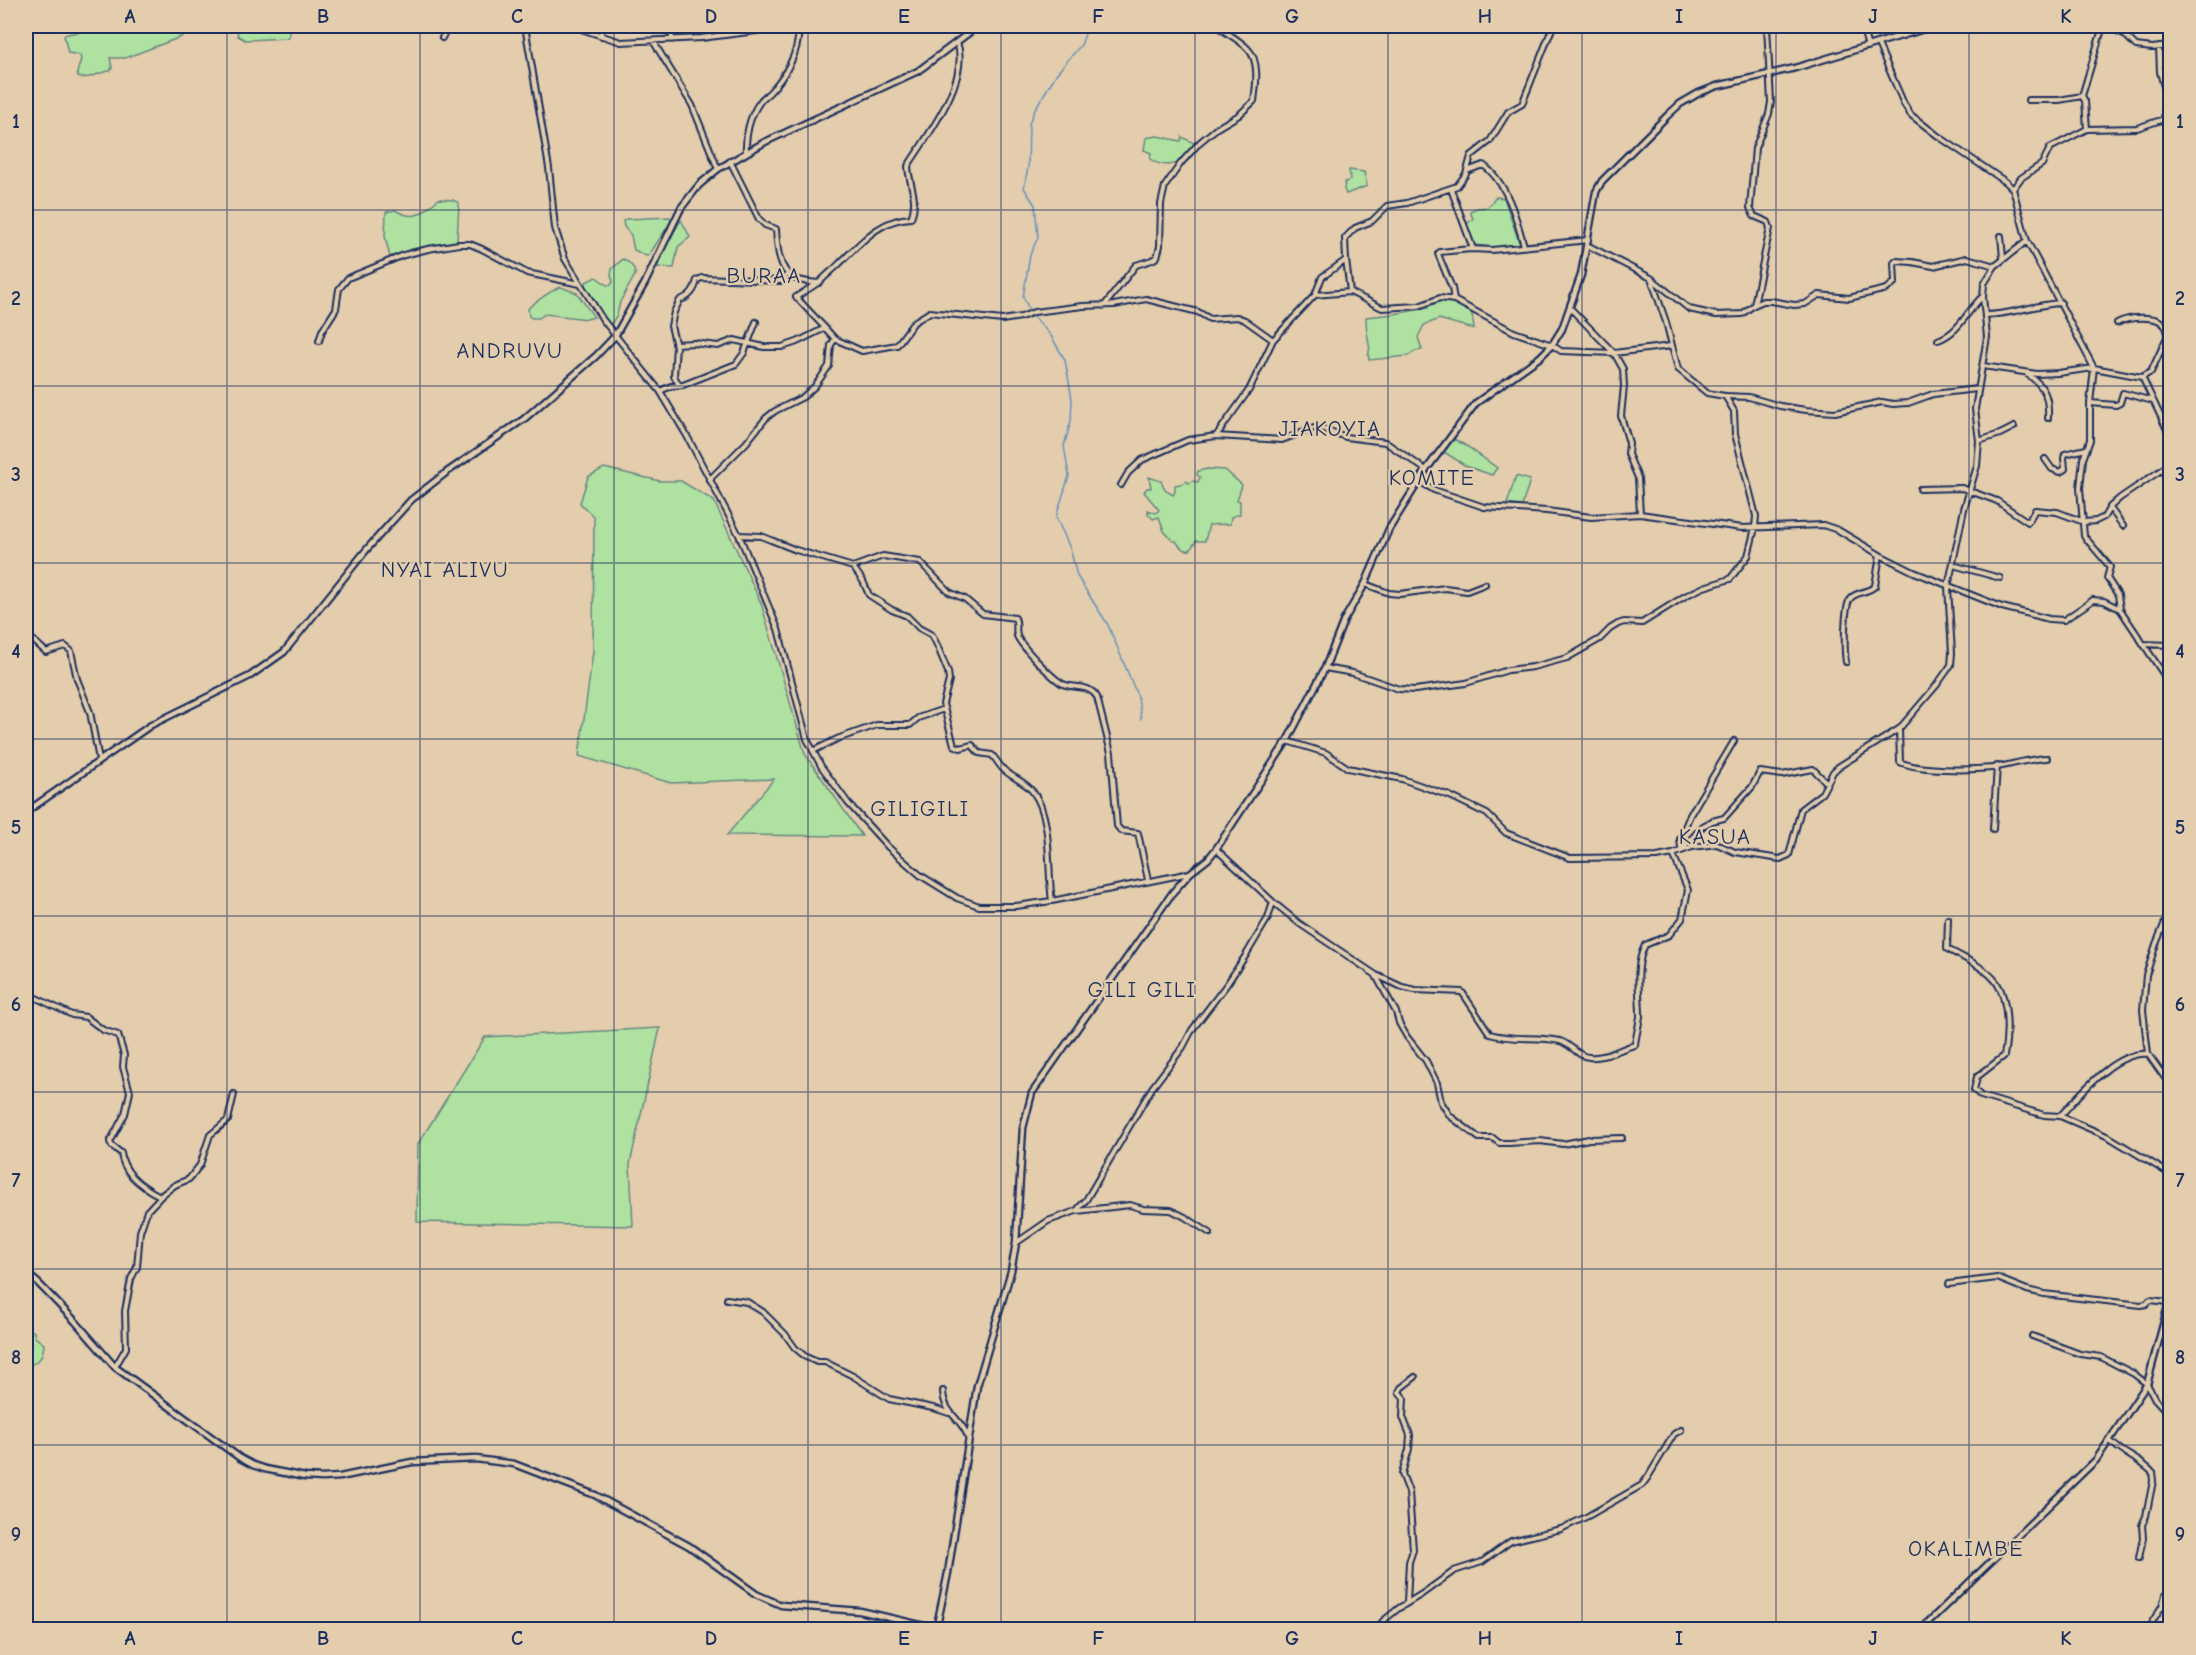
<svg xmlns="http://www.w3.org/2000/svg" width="2196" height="1655" viewBox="0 0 2196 1655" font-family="'Comic Neue',sans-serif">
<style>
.green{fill:#afe1a1;stroke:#658880;stroke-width:1.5}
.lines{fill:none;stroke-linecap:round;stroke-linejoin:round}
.stream{stroke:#6892bc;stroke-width:1.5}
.minor-casing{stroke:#1b2f5e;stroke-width:8}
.tertiary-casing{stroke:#1b2f5e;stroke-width:9}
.minor{stroke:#e3cdac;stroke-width:4}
.tertiary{stroke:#e3cdac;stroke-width:4.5}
.grid{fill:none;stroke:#1b2f5e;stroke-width:1.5;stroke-opacity:0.55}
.labels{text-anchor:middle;stroke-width:4.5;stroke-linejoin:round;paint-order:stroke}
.quarter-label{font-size:22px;letter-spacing:1.5px;fill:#1b2f5e;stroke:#e3cdac}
.neatline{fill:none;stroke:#1b2f5e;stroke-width:2}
.grid-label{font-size:20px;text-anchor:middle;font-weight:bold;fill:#1b2f5e}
</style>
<rect width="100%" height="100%" fill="#e3cdac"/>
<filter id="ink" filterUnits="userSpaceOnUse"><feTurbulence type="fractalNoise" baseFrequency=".0167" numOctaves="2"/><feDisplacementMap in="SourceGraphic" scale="12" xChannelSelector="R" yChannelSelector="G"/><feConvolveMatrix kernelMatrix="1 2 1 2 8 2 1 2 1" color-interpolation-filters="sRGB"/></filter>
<g filter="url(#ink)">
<path class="green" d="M129,26H185L188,30L187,33L181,37L125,58H110L112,68L110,71C98,72 90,80 78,77L77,73L81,59L80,55L68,53L64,36L67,34L101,28Z
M236,26H289V35L287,38L245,40L238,36Z
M1157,136L1181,141L1182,137L1196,144L1188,152L1190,159C1176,164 1163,169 1150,159L1151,153L1144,150L1146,138Z
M1349,170L1364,172L1367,186L1346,194L1344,189L1345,182L1350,180Z
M1496,197L1504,198L1520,245L1493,247L1474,245L1465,225L1473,219L1470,211L1477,208L1488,207Z
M439,199L453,200L459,203L457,241L412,249L390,257L385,237L386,212L395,210C418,223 422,211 439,199Z
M670,217L672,220L649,255L646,256L634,250L631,235L624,227L623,221L626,219Z
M681,220L690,237L678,247L674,268L654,267Z
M623,259C629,262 636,268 635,275L620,302L617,315L611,324H608L585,286L586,282L596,277L607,285H611L613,282L611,275L612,269Z
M561,287L577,293L594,317L587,319L545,314L539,318H532L529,316L528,309C533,303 555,288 561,287Z
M1441,299L1463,306L1472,314L1474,329L1439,319L1424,325L1418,337L1422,350L1415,351L1408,356L1369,360C1367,353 1371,351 1369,344C1367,333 1366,328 1366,317L1394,314L1428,308L1431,301Z
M1454,439L1468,447L1497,468L1492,475L1466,466L1444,452Z
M604,468L660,481H681L714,501L761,603L805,754L862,836L727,835L774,779L671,783L579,756L593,652L594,517L580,503L588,477Z
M1207,469L1225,470L1242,485L1237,500L1240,501V514L1231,517L1230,524L1209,525L1205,541H1196L1190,550C1183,551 1180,547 1176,541H1173L1164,531L1159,517L1153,519L1148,514V510L1156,513L1159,510L1144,492L1147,488H1151L1149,477L1161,481L1165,490L1173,495L1175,492V485L1184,483L1186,481L1189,483L1192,481L1198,482L1200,477L1197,475L1198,471Z
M1516,476L1530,480L1522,506L1507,504Z
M660,1028L630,1164L633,1226L417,1222L418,1144L485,1037Z
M29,1329L34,1332L35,1337L44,1344C43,1356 41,1360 30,1365L26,1357V1349L32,1344L26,1336Z"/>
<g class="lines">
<path class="stream" d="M1088,26L1081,45L1057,73L1035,109L1029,124L1028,167L1024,188L1035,205L1038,237L1030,255L1023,297L1031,313L1051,336L1065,360L1072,399L1071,421L1064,446L1069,476L1056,517L1070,548L1077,576L1108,625L1138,697L1141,719"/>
<defs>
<path id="minor" d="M525,26L549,168L555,228L565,259L603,320L660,391L687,436L739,535L778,629L807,739L821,766L848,803L888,847L920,875L957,898L979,906H1016L1052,901L1190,873
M572,26L621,42L701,38L796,26
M671,26L672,40
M798,26L823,29L917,26
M1862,26L1868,47
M2106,26L2124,34L2136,46L2152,48L2170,46
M601,36V26
M442,38L448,26
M653,41L692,105L718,169
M1878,44L1904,104L1911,115L1938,136L2006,182L2013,189L2027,241L2094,368L2090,403V440L2083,459L2080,488L2084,536L2110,567L2107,578L2118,595L2120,609
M2028,100H2059L2082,96
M2087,129L2085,101L2082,96L2103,26
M746,152C745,135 750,116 759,103C762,98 766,96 769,93C786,76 801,49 798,26
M730,161L759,219L765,225L776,229C777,245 778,270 794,278C801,282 811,282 819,283C824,277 832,271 839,264C860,244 879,219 911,218C919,199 909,185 908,166C927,136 971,79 957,42
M1467,171L1483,165C1507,182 1517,220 1524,246
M1451,189L1473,249
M2013,189L2021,178L2042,164L2050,148L2087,129L2137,128L2164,119L2166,94L2160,72L2159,47
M2001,236L2003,258
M1587,245L1651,278L1689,309L1716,315L1742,314L1754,305L1763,301H1771L1794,305L1805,304L1819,295L1849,298L1887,289L1895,282L1894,263L1896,261L1912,262L1933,266L1967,258L1995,266
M1346,260L1350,292
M818,283L796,297L825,328
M1315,295L1322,277L1346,260L1345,238L1355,228L1372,221L1387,206L1407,203L1457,186L1466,174L1471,156L1490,141L1508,112L1522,104L1553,26
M1454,300L1452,288L1438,254L1440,252L1471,249L1492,250L1588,240
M1754,305L1770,228L1768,222L1754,216L1750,208L1755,148L1769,114L1771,102L1767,26
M1104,306L1136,265L1152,260L1157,257L1160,246L1161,204L1165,186L1181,163L1200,142L1217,128L1239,115L1254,101C1256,86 1260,61 1248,49C1240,40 1227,34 1217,26
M1571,309L1614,353L1623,369L1624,386L1621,416L1629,443L1628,454L1638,478L1640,514
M1985,315C2012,315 2035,304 2061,303
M2117,323C2128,317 2158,314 2165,326C2167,328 2168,334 2168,336
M1938,340C1960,332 1966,312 1982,297
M319,341L322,331L336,309L339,289L348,278L404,255L428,249L459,244H470L482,249L527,273L580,284
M675,344L694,343L718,346L734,340L764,347H782L797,342L825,328L835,339
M1983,366L2037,374L2058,373L2094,368L2142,377L2151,372L2167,337L2170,335
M2027,374C2045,386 2049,397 2048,418
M2142,377L2170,436
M679,385L674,376L676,346L671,326L674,312L680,300C690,297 695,290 697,280L702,278L781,281L788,274
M660,391L671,386L683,385L736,364L744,353L756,322
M1726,396L1749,397L1780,406L1806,410L1835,412L1882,402L1893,404L1908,403L1933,394L1977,389
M2090,403L2116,405L2120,403L2123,393L2153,401
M1216,436L1249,390L1273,340L1315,295L1350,292L1382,308L1419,306L1440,298L1454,300L1514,332L1552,345L1561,351L1614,353L1671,346
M1979,441L2000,434L2014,427
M2045,459L2052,469L2060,472L2065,469L2064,458L2065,454L2086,449
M2164,468L2170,492
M709,480L746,443L766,418L775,411L803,397L815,386L829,366L831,345L835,339L862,351L897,345L914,322L930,312L1002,320L1021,317L1034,312L1083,306L1114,305L1146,299L1198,312L1210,319L1237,317L1245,320L1273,340
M1419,481L1434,490L1484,507L1547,511L1591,517L1640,514L1742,528L1823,525L1838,530L1880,555L1914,572L2002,607L2049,619L2064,620L2093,600L2104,601L2120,609L2170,684
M1121,485L1128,473L1142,460L1188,440L1216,436L1282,440L1314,428H1321L1346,437L1385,442L1426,470
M1920,489L1962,488L1997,501L2028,522L2035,510L2057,512L2084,522L2096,521L2104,517L2110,507L2120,498L2170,464
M2110,508L2123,526
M740,535L761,536L796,550L853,567L883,556L920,562L949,592L965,599L983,614L1015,618C1018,623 1015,629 1017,636C1021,646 1053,679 1063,684C1075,689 1089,684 1097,697L1111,753L1117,826L1121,831L1138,833L1148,880
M1953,565L2000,578
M853,567L863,581L869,595L892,610L907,616L919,628L932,635L937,645L948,672L949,680L943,704L954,745L960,748L972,745L979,753L992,755C996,759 999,765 1003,769C1012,778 1025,781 1033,792C1053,818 1047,869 1052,901
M1365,584L1389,593L1400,594L1445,588L1467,591L1485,584
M26,639L33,640L46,652L65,646L71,651L77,679L90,712L99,760
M2143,644L2170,645
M1846,662C1844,651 1844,608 1850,599C1856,591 1869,593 1875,586L1880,555
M1325,668L1353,673L1399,689L1415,690L1466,683L1508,670L1533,667L1567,658L1600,639L1610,629L1618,624L1624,622L1642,623L1685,596L1704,587L1730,579L1748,556L1755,528L1756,516L1735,434L1734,411L1725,396L1707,393L1678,369L1666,322L1651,278
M1899,730L1900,762C1918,771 1971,770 1992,768C2011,765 2028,759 2047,758
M1287,741L1326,753L1348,768L1402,779L1450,796L1487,814L1506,833L1570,858L1657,857L1673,854L1692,847L1717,844L1735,852L1780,859L1789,855L1801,809L1822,793L1833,772L1838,767L1899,729L1936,686L1951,665L1952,653L1948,587L1964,509L1977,466L1979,441L1975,409L1987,337L1983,297L1984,284L1995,266L2027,241
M813,751L837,739L877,725H910L918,718L944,709
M1993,829L1997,766
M1681,848L1680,839L1690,815L1734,741
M1680,851L1703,826L1712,821L1724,818L1752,787L1760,772L1782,775L1813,769L1827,783
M1273,902L1300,924L1376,975L1402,987L1415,990L1462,992L1490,1034C1512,1041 1537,1036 1560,1041C1571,1044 1578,1057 1589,1057C1606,1059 1620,1048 1635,1045C1636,1035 1639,1026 1640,1016C1640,991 1634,968 1645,945L1669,935L1682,919L1688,890L1673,854
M2170,910L2156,944L2146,975L2143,1010L2148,1054L2170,1085
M1948,919L1947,949C1962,957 1987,968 1997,983C2009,1001 2008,1036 2004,1056L1977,1077L1974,1090L1981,1096L2044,1115L2060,1116C2081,1094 2114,1051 2148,1054
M1376,976L1396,1012L1399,1023L1407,1037L1426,1061L1437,1083L1441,1102L1450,1116L1479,1138H1493L1499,1143H1509L1540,1141L1563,1144L1589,1139L1622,1138
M26,993L72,1015L86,1017L103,1030L118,1035L124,1055L123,1067L130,1092L125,1114L110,1142L112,1146L121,1153C123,1173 142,1187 160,1196
M2060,1116L2109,1137L2170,1174
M1077,1211L1130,1205L1143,1209L1171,1210L1185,1217L1210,1233
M1016,1243L1048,1221L1076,1211L1086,1200L1152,1088L1183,1047L1192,1030L1227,984L1246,955L1268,918L1273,902L1216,849
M1949,1284L1997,1278L2027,1290L2044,1294L2141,1305L2146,1304L2150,1300L2169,1302
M727,1299L747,1302L763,1312L785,1334L795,1348L806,1357L817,1362H825L853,1376L889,1399L933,1408L949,1413
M2032,1336L2080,1354L2101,1357L2134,1374L2147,1384L2155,1399L2166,1411L2170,1423
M115,1367L126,1348L125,1311L131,1279L137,1267L140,1232L147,1211L163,1194L175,1185L189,1179L200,1165L210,1135L228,1120L234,1094
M943,1391C944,1415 961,1417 968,1437
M2110,1441C2124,1455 2140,1459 2152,1472L2153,1481L2146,1516L2142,1525L2143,1538L2139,1558
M1407,1602L1409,1562L1413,1550L1409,1492L1402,1474L1409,1449L1410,1435L1403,1417L1404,1398L1399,1392L1401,1388L1415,1377
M1377,1630L1383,1621L1399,1608L1422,1594L1454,1571L1482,1562L1511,1541L1561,1529L1588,1516L1642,1485L1648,1477L1674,1434L1681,1430
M2147,1630L2162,1606L2165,1595L2170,1590"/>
<path id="tertiary" d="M26,812L151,725L250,676L284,652L367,549L411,500L447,472L524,419L596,356L615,336L645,283L681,208L699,185L718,169L765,142L918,71L978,26
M26,1273L38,1283L75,1321L115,1367L240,1458L253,1465L265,1469L305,1477L323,1478L340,1477L412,1462L476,1459L514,1464L595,1495L689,1546L756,1594L781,1605L860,1611L942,1630
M936,1630L948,1573L977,1386L1011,1271L1016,1243L1023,1128L1032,1093L1173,892L1190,873L1208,859L1216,849L1287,741L1325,668L1344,620L1365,584L1389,529L1426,470L1476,403L1540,357L1552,345L1562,329L1581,275L1596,192L1602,181L1667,116L1680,104L1699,93L1717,86L1795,68L1934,26
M1920,1630L2096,1460L2147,1384L2170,1299"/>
</defs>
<use href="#minor" class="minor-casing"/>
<use href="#tertiary" class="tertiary-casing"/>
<use href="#minor" class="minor"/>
<use href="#tertiary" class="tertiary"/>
</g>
</g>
<path class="grid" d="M227,26V1630M420,26V1630M614,26V1630M808,26V1630M1001,26V1630M1195,26V1630M1388,26V1630M1582,26V1630M1776,26V1630M1969,26V1630M26,210H2170M26,386H2170M26,563H2170M26,739H2170M26,916H2170M26,1092H2170M26,1269H2170M26,1445H2170"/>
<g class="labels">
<g class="quarter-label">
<text x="764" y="283">BURAA</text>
<text x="510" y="358">ANDRUVU</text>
<text x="1330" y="436">JIAKOYIA</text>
<text x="1432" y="485">KOMITE</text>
<text x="445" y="577">NYAI ALIVU</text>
<text x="920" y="816">GILIGILI</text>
<text x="1715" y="844">KASUA</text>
<text x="1142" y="997">GILI GILI</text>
<text x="1966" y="1556">OKALIMBE</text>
</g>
</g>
<rect width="2196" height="1655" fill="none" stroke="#e3cdac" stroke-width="66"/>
<rect x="33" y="33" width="2130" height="1589" class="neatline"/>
<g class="grid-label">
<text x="130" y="23">A</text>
<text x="323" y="23">B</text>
<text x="517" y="23">C</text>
<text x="711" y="23">D</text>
<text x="904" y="23">E</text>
<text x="1098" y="23">F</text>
<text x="1292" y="23">G</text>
<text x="1485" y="23">H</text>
<text x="1679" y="23">I</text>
<text x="1873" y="23">J</text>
<text x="2066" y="23">K</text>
<text x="16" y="128">1</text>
<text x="2180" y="128">1</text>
<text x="16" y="305">2</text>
<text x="2180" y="305">2</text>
<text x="16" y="481">3</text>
<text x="2180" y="481">3</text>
<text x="16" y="658">4</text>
<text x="2180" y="658">4</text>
<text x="16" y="834">5</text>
<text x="2180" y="834">5</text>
<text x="16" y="1011">6</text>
<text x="2180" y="1011">6</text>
<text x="16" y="1187">7</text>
<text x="2180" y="1187">7</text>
<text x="16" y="1364">8</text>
<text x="2180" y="1364">8</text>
<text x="16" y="1541">9</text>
<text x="2180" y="1541">9</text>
<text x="130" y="1645">A</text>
<text x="323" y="1645">B</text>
<text x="517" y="1645">C</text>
<text x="711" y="1645">D</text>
<text x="904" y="1645">E</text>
<text x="1098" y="1645">F</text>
<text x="1292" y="1645">G</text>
<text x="1485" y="1645">H</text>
<text x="1679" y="1645">I</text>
<text x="1873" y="1645">J</text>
<text x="2066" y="1645">K</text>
</g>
</svg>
